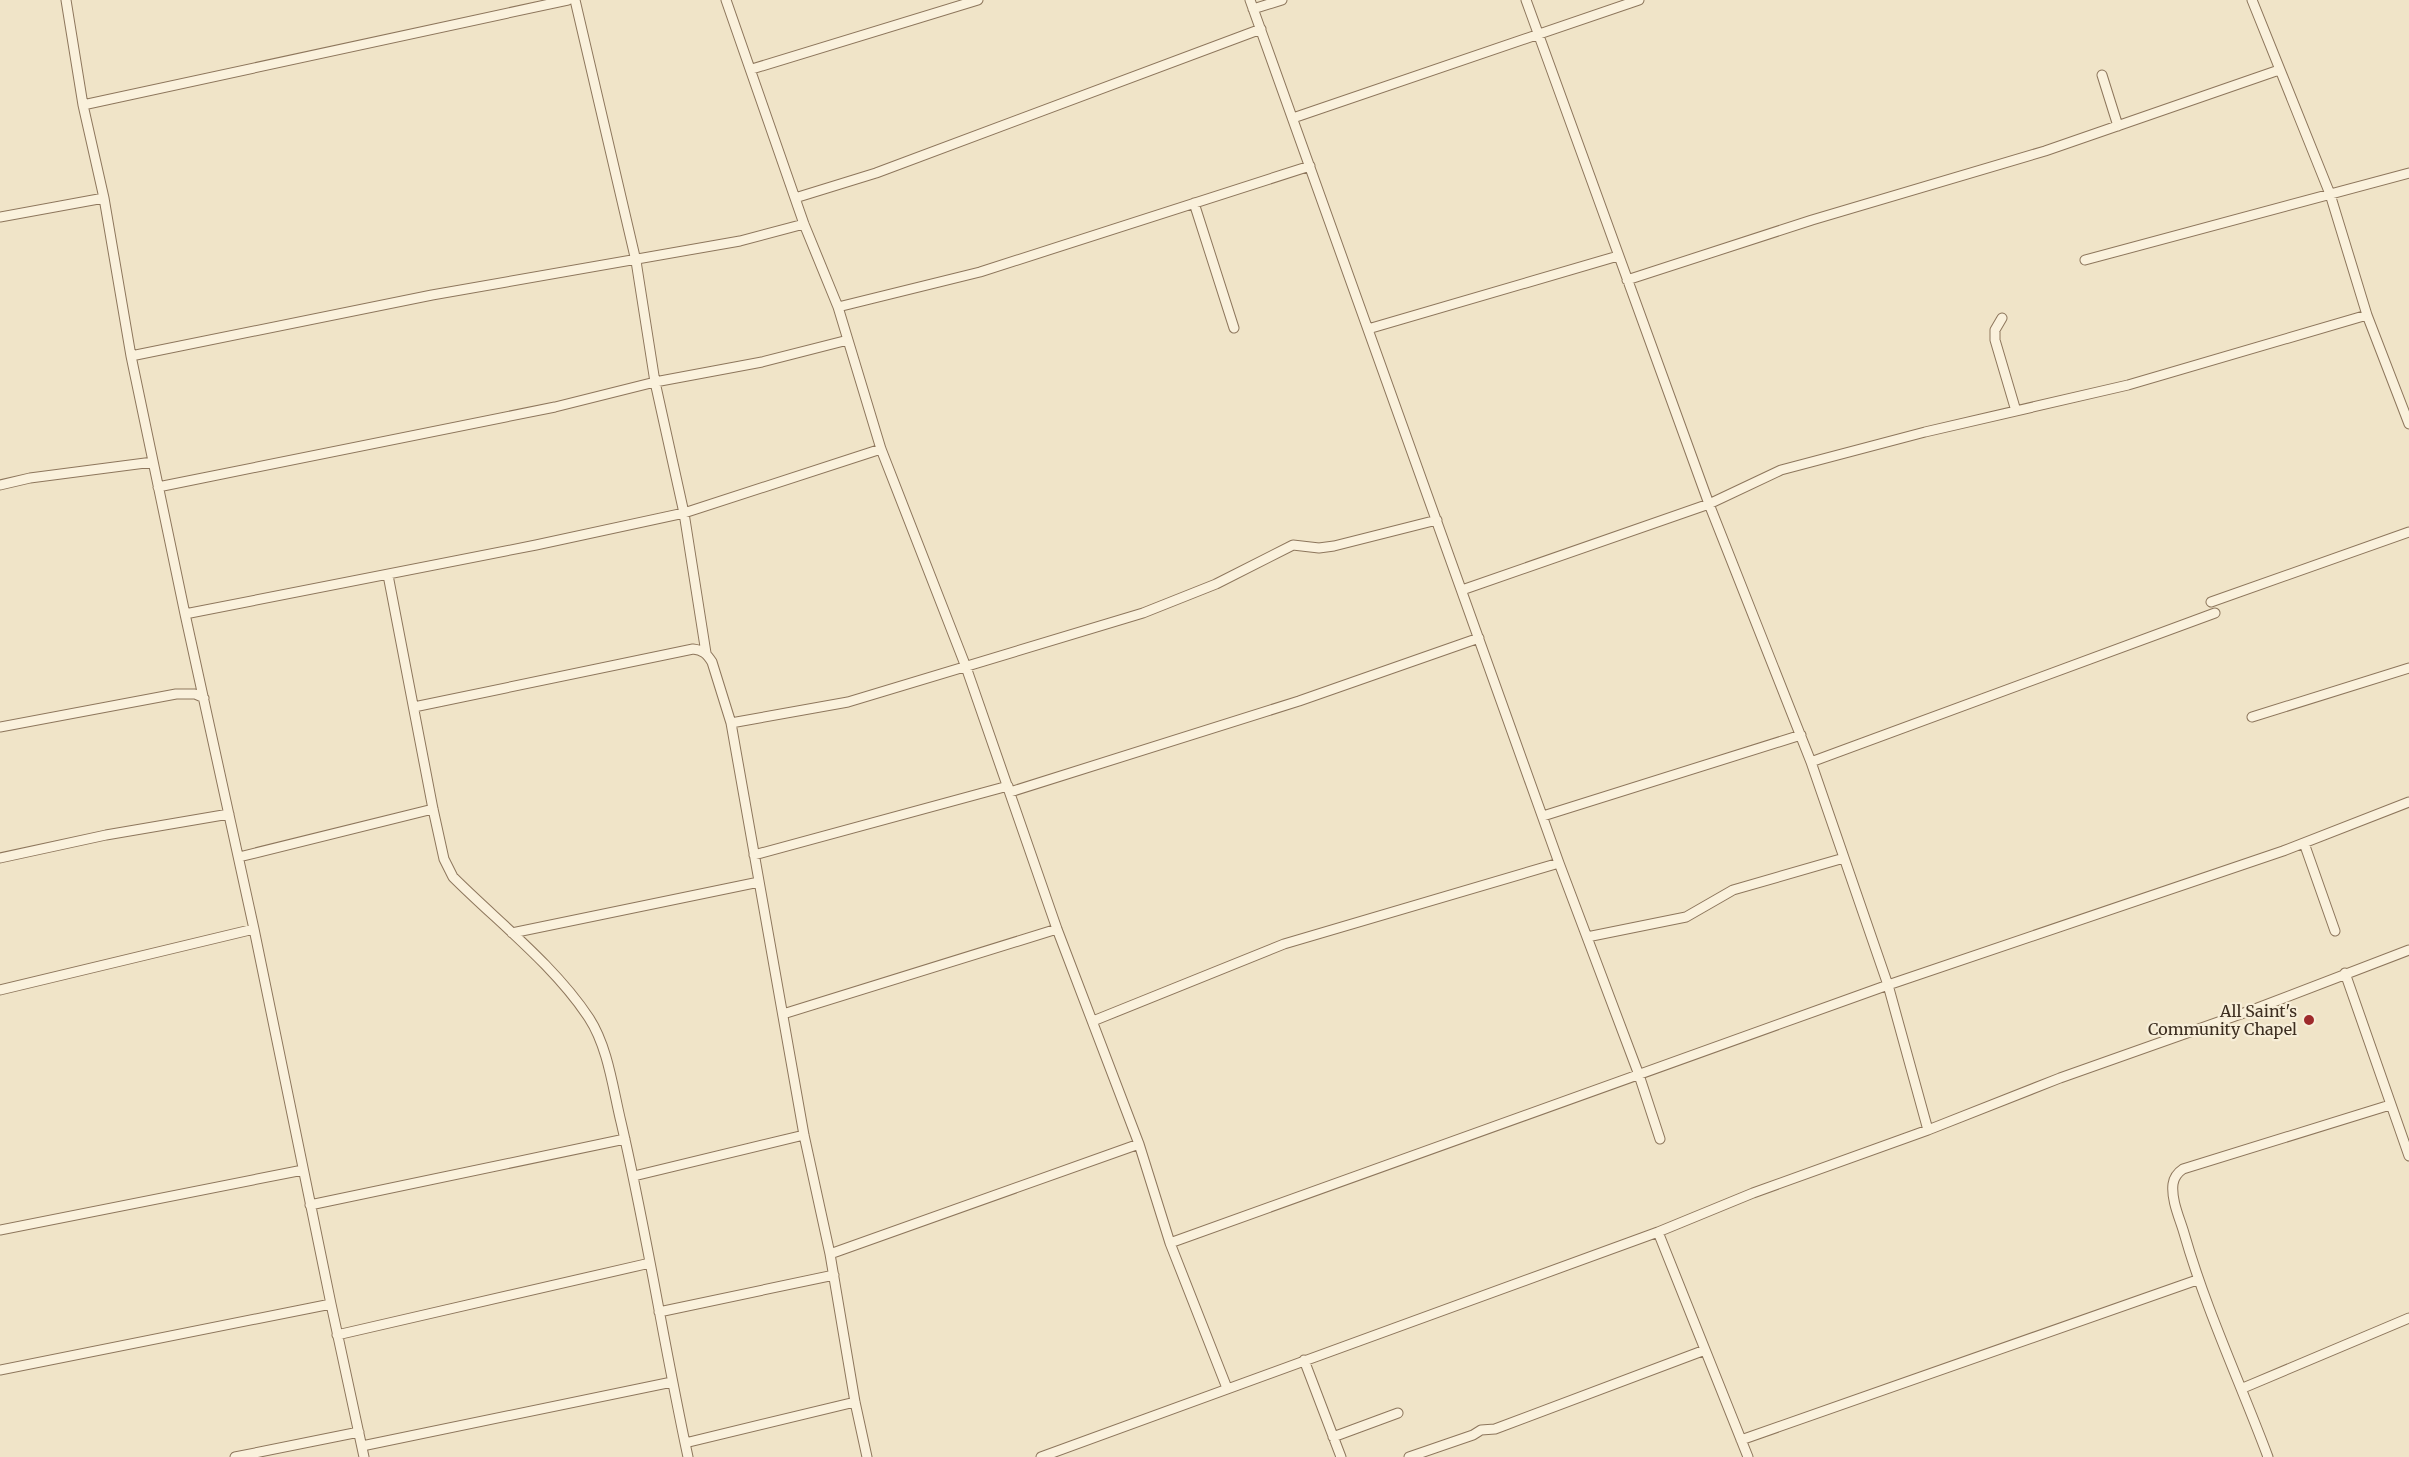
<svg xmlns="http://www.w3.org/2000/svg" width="2409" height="1457" viewBox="0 0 2409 1457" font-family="Merriweather,serif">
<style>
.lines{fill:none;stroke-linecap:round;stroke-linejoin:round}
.minor-casing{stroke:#8d765c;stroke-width:11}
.minor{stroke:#faf1dc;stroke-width:9}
.poi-dot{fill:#9e2a2b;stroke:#f7eed8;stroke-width:2}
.labels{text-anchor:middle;stroke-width:4.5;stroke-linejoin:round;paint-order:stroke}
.poi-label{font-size:16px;fill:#3d2e20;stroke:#f7eed8;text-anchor:end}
</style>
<rect width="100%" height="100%" fill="#f0e4c8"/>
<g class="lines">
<defs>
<path id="minor" d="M66,0L83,105L104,198L131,356L185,614L254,929L331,1304L364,1457
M575,0L636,261L655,382L684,513L706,653
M726,0L804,224L838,307L881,449L966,667L1057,929L1139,1144L1170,1243L1227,1388
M1250,0L1559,863L1639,1075L1660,1139
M2252,0L2330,194L2367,315L2409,424
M1253,9L1282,0
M752,69L978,0
M2102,75L2118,126
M83,105L568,0
M1293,118L1639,0
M795,198L876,173L1261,29
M1194,203L1234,328
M0,217L104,198
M2085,260L2409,173
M1627,280L1812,220L2045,151L2279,70
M838,307L980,272L1310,166
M2002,318L1995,330V340L2016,411
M1368,329L1618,256
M131,356L432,295L740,241L804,224
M0,485L30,478L153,462
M158,487L555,407L655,382L762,362L848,340
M388,575L433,809L444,859L453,877C498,922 554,965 589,1018C608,1047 613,1089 621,1122C647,1233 664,1346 688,1457
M1462,590L1709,504L1781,470L1925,432L2128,385L2367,315
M2211,602L2409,532
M185,614L536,545L684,513L881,449
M414,707L693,649C703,650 707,654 712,662L731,723L804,1135L830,1254L855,1402L867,1457
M2252,717L2409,668
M731,723L848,702L1143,613L1216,584L1293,545L1319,548L1334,546L1437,520
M0,727L176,694H195L204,698
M1811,762L2215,613
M1010,792L1299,701L1479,638
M1543,816L1801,735
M2304,843L2335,931
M754,855L1008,786
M239,857L433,809
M0,858L106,835L229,814
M512,933L759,882
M1587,937L1686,917L1733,890L1844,858
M2345,973L2409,1156
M0,990L254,929
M783,1014L1057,929
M1093,1021L1284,944L1559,863
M1928,1130L1888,985L2283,851L2409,802
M634,1176L804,1135
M310,1205L625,1139
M0,1230L303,1170
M1658,1232L1748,1457
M1170,1243L1888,985L1811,762L1709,504L1526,0
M830,1254L1139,1144
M659,1312L834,1275
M337,1335L650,1263
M1304,1360L1341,1457
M0,1370L331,1304
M2243,1388L2409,1318
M1333,1437L1398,1413
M1741,1440L2197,1280
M685,1443L855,1402
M362,1446L672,1382
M235,1457L359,1432
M1041,1457L1658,1232L1753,1193L1928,1130L2060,1078L2255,1009L2409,950
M1409,1457L1473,1435L1481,1430L1495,1429L1705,1350
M2268,1457C2240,1382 2206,1310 2184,1233C2180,1219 2171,1200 2173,1184C2174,1177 2177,1173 2183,1169L2390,1105"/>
</defs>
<use href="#minor" class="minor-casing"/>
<use href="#minor" class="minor"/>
</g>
<circle class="poi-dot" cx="2309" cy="1020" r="6"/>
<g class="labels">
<g class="poi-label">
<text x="2297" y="1017">All Saint's<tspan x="2297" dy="18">Community Chapel</tspan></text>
</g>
</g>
</svg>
